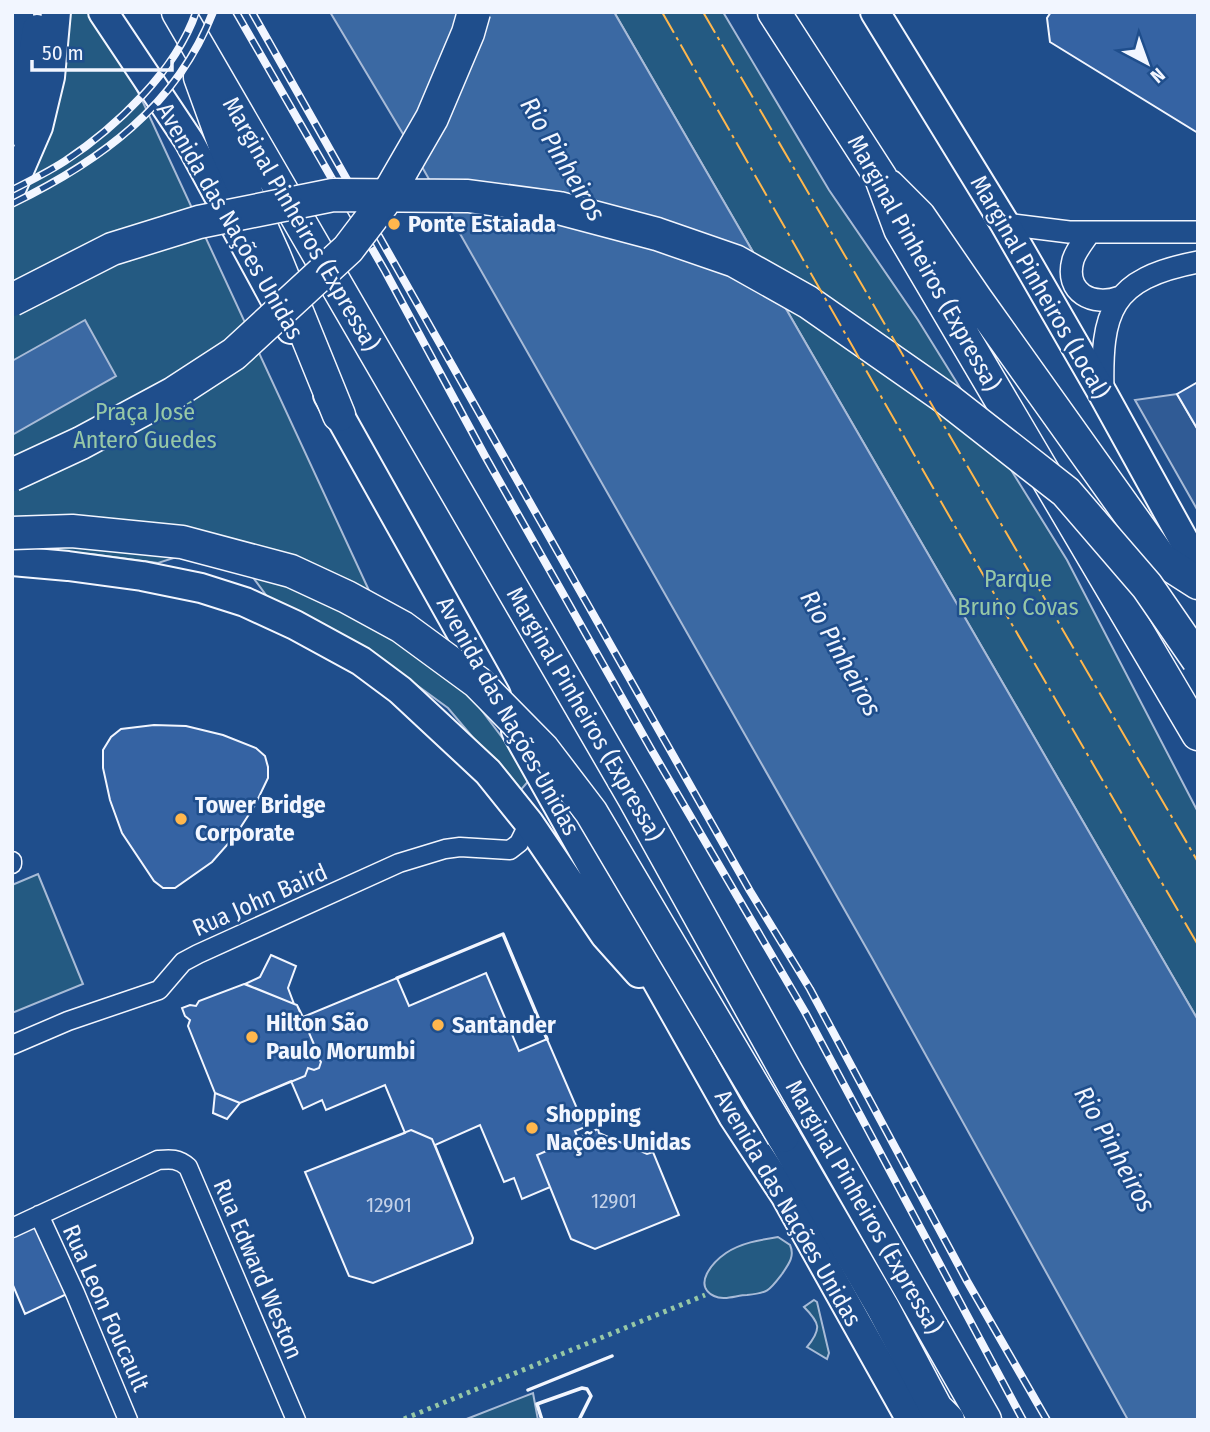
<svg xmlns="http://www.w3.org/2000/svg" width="1210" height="1432" viewBox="0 0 1210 1432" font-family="'Fira Sans Condensed',sans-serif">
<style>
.green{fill:#245a82;stroke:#a8bbd7;stroke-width:2}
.parking{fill:#305b95;stroke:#a8bbd7;stroke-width:2}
.water{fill:#3b69a3;stroke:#a8bbd7;stroke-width:2}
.building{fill:#3563a3;stroke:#f2f6ff;stroke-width:2}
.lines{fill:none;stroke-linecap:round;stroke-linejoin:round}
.minor-casing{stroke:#f2f6ff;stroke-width:21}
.tertiary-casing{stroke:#f2f6ff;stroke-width:24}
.primary-casing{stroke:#f2f6ff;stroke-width:30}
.trunk-casing{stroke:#f2f6ff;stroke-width:32}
.motorway-casing{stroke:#f2f6ff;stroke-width:35}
.minor{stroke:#1f4e8c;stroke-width:18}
.tertiary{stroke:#1f4e8c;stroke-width:21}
.primary{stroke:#1f4e8c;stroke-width:26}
.trunk{stroke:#1f4e8c;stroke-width:28}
.motorway{stroke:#1f4e8c;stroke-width:32}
.rail-casing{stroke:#f2f6ff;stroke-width:8}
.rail{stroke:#1f4e8c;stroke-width:5;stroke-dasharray:16;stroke-linecap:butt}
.motorway-bridge-casing{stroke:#f2f6ff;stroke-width:35;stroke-linecap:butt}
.motorway-bridge{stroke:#1f4e8c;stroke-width:32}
.hedge{stroke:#97c8a6;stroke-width:5;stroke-dasharray:3.5 5;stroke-linecap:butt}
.wall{stroke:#f2f6ff;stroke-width:3.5}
.power{stroke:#ffb74d;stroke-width:2;stroke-dasharray:24 5 3.5 5;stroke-linecap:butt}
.poi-dot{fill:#ffb74d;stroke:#1f4e8c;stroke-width:2.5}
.labels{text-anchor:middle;stroke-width:5;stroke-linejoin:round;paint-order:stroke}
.number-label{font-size:21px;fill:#c3d1e8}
.street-label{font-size:24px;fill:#f2f6ff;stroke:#1f4e8c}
.poi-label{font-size:24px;font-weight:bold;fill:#f2f6ff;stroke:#1f4e8c;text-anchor:start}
.park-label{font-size:24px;fill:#97c8a6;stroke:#1f4e8c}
.water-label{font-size:26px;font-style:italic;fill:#f2f6ff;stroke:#1f4e8c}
</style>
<rect width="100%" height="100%" fill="#1f4e8c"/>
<path class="green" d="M57,12H96L141,98L385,625L464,687L532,777L519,792L448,708L377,656L269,599L249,572L189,553L158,563L91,554L12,551V177Z
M614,12H723L829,190L918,320L1067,560L1198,812V1020Z
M38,874L83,984L12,1013V885Z
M778,1237L790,1245C795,1256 789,1264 782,1274C769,1291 768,1293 747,1295C737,1295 724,1301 714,1296C692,1285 713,1262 726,1253C741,1243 759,1240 778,1237Z
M814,1300L817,1302L829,1353L827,1359L807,1347C822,1329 820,1323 804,1307Z
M533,1393L538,1420H464Z"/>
<path class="parking" d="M1177,394L1198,430V511L1135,400Z"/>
<path class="water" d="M330,12H614L1198,1020V1420H1128L872,958L409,144Z
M85,320L116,376L12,435V361Z"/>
<path class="building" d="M1051,12H1198V133L1050,42L1047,18Z
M1198,382V430L1177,394Z
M154,725L186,726L223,735L256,748L265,756L268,767V778L255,805L235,836L212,862L175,888H163L154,881L122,833L110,800L103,768V750L111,737L121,729Z
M271,955L296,966L288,988L294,1004L245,984L260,977Z
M486,973L519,1051L547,1039L585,1127L575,1131L578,1138L598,1129L599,1133L647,1154L653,1152L679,1215L595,1249L571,1239L550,1187L522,1199L514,1178L504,1182L480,1125L435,1145L473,1238L472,1243L373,1283L349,1276L305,1172L405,1133L385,1085L326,1110L322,1100L303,1109L291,1081L240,1103L215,1093L188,1026L190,1020L185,1016L182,1008L190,1005L196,1006L199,1001L244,984L297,1005L303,1017L397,978L409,1006Z
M244,984L297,1005L316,1049L313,1056L318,1058L321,1062L319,1068L314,1070L308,1068L305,1076L240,1103L215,1093L188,1026L190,1020L185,1016L182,1008L190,1005L196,1006L199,1001Z
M215,1093L240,1103L227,1119L213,1113Z
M598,1129L599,1133L647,1154L653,1152L679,1215L595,1249L571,1239L537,1155Z
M411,1130L432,1139L473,1238L472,1243L373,1283L349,1276L305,1172Z
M35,1221L73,1291L25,1314L12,1283V1232Z"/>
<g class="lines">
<defs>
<path id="minor" d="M12,861V864
M12,1045L68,1021L159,990L183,962L198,954L399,863L445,849L460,847L510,850L519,843L529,823
M39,1215L75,1293L128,1420
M12,1228L158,1160C170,1159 178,1158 188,1167L296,1420"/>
<path id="tertiary" d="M1005,224L1069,232H1198
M1090,232C1084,241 1076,250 1073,260C1064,293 1093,307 1120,297
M1103,393C1101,311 1110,279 1198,262"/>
<path id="primary" d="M20,12L22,73"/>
<path id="trunk" d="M103,12L189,141L291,329
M875,12L1005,224L1103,394L1198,566
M12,131L31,67L37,29
M12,187L38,127L50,77L56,12
M328,395L496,695
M12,561L68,566L142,576L201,588L245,602L295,625L361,661L400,690L488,772L529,823L605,935L639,973
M516,731L733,1116L785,1195L911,1420"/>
<path id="motorway" d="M178,12L634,798L787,1073L985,1420
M774,12L881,178L900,229L1198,734
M200,77L225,146L274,255L339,415
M889,186L919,216L976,299L1162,560L1198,583
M783,1136L883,1308L936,1408L948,1420"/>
</defs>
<use href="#minor" class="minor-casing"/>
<use href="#tertiary" class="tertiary-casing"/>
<use href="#primary" class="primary-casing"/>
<use href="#trunk" class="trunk-casing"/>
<use href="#motorway" class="motorway-casing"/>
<use href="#minor" class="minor"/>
<use href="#tertiary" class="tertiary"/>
<use href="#primary" class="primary"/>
<use href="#trunk" class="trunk"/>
<use href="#motorway" class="motorway"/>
<defs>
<path id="rail" d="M236,12L385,271L485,456L651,749L805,1012L1023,1420
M252,12L750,891L810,989L967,1281L1047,1420
M12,190C30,181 48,172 65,161C115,128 176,71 196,12
M12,204C100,161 176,107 213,12"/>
</defs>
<use href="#rail" class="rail-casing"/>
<use href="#rail" class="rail"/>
<defs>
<path id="motorway-bridge" d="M12,300L112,249L199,222L333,195L468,196L559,208L657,234L735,261L808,302L947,399L1066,492L1147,586L1198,660
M12,475L81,443L174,393L234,354L348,249L383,203L432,118L468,33L474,12
M12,533L72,531L182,542L291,571L347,597L402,627L477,682L543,749L591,812L783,1136"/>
</defs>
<use href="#motorway-bridge" class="motorway-bridge-casing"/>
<use href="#motorway-bridge" class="motorway-bridge"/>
<path class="hedge" d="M404,1419L705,1295"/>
<path class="wall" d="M397,978L503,934L547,1039
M528,1390L612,1356
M542,1420L537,1404L582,1388L587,1389L591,1396L579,1420"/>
<path class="power" d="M662,12L956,528L1198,945
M703,12L1198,862"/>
</g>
<g class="poi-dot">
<circle cx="394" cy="224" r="7"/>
<circle cx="181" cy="819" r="7"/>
<circle cx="438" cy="1025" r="7"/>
<circle cx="252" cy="1037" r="7"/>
<circle cx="532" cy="1128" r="7"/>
</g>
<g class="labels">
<g class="number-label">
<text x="614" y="1208">12901</text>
<text x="389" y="1212">12901</text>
</g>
<g class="street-label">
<text transform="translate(230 221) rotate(60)" y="8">Avenida das Nações Unidas</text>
<text transform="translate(301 224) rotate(60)" y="8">Marginal Pinheiros (Expressa)</text>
<text transform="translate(924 263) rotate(61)" y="8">Marginal Pinheiros (Expressa)</text>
<text transform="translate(1040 287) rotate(60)" y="8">Marginal Pinheiros (Local)</text>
<text transform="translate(585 714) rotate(60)" y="8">Marginal Pinheiros (Expressa)</text>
<text transform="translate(508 716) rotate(61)" y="8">Avenida das Nações Unidas</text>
<text transform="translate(260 900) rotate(-24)" y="8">Rua John Baird</text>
<text transform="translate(864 1207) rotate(60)" y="8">Marginal Pinheiros (Expressa)</text>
<text transform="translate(788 1208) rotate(60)" y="8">Avenida das Nações Unidas</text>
<text transform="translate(258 1269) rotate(67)" y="8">Rua Edward Weston</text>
<text transform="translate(106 1308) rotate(66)" y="8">Rua Leon Foucault</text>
</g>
<g class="poi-label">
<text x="408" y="232">Ponte Estaiada</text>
<text x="195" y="813">Tower Bridge<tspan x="195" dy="28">Corporate</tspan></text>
<text x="266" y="1031">Hilton São<tspan x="266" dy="28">Paulo Morumbi</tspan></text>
<text x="452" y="1033">Santander</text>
<text x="546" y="1122">Shopping<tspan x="546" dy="28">Nações Unidas</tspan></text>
</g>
<g class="park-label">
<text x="145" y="420">Praça José<tspan x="145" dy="28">Antero Guedes</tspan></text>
<text x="1018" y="587">Parque<tspan x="1018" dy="28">Bruno Covas</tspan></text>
</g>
<g class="water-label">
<text transform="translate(563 159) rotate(59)" y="9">Rio Pinheiros</text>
<text transform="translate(841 653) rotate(61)" y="9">Rio Pinheiros</text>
<text transform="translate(1115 1149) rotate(61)" y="9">Rio Pinheiros</text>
</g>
</g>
<rect width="1210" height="1432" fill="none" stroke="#f2f6ff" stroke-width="28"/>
<g transform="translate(1147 63) rotate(139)" stroke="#1f4e8c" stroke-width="5" paint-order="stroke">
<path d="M0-5L12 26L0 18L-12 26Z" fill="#f2f6ff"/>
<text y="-10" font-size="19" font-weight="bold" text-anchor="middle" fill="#f2f6ff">N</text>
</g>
<path d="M32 60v10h140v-10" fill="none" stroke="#f2f6ff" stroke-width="3.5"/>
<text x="42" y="60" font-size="21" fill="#f2f6ff" stroke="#1f4e8c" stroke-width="5" paint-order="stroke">50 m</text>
</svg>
